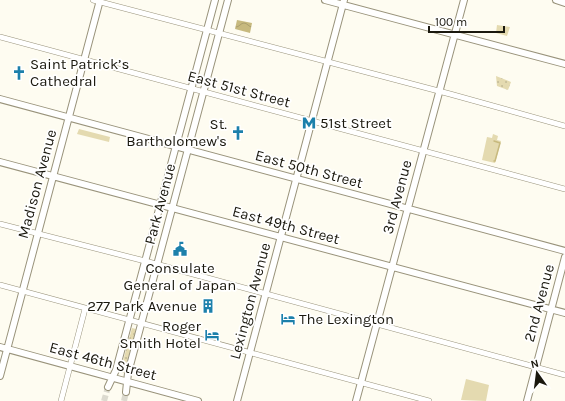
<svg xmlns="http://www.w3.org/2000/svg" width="565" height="401" viewBox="0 0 565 401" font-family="Karla,sans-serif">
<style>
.green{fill:#e4dab0}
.garden{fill:url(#garden-dots)}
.water{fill:url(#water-waves)}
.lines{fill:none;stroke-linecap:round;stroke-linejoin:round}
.stream{stroke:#c7b97e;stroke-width:1.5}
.major-tunnel{stroke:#dcdacf;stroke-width:6;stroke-dasharray:6 3;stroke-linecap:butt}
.minor-casing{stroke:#99937b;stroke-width:6}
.major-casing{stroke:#99937b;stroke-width:8}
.minor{stroke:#fff;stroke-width:5}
.major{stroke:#fff;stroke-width:6}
.labels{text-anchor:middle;stroke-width:3.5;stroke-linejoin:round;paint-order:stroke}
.poi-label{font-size:15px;fill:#1a180e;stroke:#fff;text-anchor:start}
.street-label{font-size:15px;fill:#1a180e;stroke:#fff}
</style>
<defs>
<pattern id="garden-dots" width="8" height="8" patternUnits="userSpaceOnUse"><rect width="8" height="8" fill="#e4dab0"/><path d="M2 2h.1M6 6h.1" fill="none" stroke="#c3ba96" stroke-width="1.8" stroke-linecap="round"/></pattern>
<pattern id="water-waves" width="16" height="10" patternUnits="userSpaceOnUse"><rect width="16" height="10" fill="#c7b97e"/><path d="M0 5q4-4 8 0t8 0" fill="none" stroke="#aa9e6c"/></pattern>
</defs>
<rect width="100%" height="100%" fill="#fefcf1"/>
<path class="green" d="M497,25L510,27L507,36L496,33Z
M79,129L110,137L109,142L77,134Z
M493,134L498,136L497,140L501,141L495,163L482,160L487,137L492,138Z
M466,379L489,385L486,401L461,400Z"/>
<path class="garden" d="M496,76L511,82L508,90L497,86Z
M132,328L136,329L124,373L120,372Z"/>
<path class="water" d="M237,20L252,23L250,33L235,29Z"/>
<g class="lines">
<path class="stream" d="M494,141L500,143L495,161H494"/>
<path class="major-tunnel" d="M104,401L108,387
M124,401L126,392"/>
<defs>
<path id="minor" d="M93,0L450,94L565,126
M0,37L565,189
M0,224L145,261L565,375
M0,285L429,401
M61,401L85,309"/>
<path id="major" d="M325,0L565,64
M556,0L565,3
M0,99L565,251
M0,162L565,313
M0,347L198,401
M0,376L100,0
M108,387L116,370L215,0
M126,392L128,373L228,0
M237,401L344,0
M356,401L464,0
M527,401L565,257"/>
</defs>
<use href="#minor" class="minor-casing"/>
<use href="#major" class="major-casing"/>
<use href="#minor" class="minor"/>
<use href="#major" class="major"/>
</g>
<defs>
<symbol id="church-bare" viewBox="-9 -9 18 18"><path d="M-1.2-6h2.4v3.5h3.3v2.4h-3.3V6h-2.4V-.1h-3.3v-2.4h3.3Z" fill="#1c80ab" stroke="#fff" stroke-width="2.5" paint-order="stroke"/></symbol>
<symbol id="metro-bare" viewBox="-9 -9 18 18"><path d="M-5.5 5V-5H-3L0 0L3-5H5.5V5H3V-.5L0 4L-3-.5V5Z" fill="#1c80ab" stroke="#fff" stroke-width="2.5" paint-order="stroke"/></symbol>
<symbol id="civic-bare" viewBox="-9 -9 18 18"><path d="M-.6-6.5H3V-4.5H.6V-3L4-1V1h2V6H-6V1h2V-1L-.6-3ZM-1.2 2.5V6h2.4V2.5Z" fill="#1c80ab" stroke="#fff" stroke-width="2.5" paint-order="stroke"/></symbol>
<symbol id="building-bare" viewBox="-9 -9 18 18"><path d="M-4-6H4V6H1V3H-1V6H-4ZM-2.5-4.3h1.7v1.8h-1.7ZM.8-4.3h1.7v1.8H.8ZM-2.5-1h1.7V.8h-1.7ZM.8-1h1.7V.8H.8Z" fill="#1c80ab" stroke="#fff" stroke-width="2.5" paint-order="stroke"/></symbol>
<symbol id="hotel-bare" viewBox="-9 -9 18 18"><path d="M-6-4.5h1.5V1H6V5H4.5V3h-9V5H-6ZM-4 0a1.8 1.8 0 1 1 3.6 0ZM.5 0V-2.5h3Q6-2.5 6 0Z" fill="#1c80ab" stroke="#fff" stroke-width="2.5" paint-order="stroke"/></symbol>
</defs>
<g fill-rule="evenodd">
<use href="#church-bare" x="9" y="63" width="20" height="20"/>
<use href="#metro-bare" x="299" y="113" width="20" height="20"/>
<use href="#church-bare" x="228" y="123" width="20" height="20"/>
<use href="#civic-bare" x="170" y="239" width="20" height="20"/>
<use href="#building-bare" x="198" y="296" width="20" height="20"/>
<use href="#hotel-bare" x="278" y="309" width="20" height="20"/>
<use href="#hotel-bare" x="202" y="325" width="20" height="20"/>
</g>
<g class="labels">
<g class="poi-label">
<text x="30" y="69">Saint Patrick’s<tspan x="30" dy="17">Cathedral</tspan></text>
<text x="320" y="128">51st Street</text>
<text x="227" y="129" text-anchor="end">St.<tspan x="227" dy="17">Bartholomew's</tspan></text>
<text x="180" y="273" text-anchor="middle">Consulate<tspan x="180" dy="17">General of Japan</tspan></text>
<text x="197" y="311" text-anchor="end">277 Park Avenue</text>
<text x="299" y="324">The Lexington</text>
<text x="201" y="331" text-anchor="end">Roger<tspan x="201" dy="17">Smith Hotel</tspan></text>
</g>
<g class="street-label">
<text transform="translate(239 89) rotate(15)" y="5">East 51st Street</text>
<text transform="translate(309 169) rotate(15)" y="5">East 50th Street</text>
<text transform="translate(37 184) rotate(-75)" y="5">Madison Avenue</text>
<text transform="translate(397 197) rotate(-75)" y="5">3rd Avenue</text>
<text transform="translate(160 204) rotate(-75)" y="5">Park Avenue</text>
<text transform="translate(286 225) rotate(15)" y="5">East 49th Street</text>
<text transform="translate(250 301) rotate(-75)" y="5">Lexington Avenue</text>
<text transform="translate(539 303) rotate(-75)" y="5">2nd Avenue</text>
<text transform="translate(103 361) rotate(15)" y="5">East 46th Street</text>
</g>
</g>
<g transform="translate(537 373) rotate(346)" stroke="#ffffff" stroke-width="3" paint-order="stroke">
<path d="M0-3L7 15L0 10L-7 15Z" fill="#1a180e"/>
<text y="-6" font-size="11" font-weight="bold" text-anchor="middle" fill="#1a180e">N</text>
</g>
<path d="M429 26v6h75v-6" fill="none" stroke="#1a180e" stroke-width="2"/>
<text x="435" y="26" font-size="12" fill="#1a180e" stroke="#ffffff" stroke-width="3" paint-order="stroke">100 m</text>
</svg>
